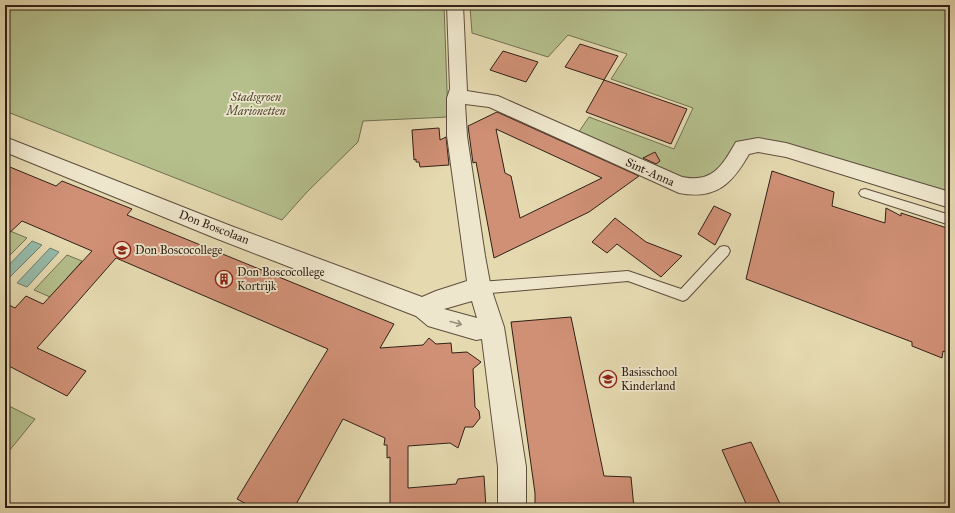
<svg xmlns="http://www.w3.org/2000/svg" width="955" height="513" viewBox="0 0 955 513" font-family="'IM FELL Great Primer',serif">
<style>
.green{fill:#b4bf8c;stroke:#727052}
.water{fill:#96baa9;stroke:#6e7c6f}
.building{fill:#d09076;stroke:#312017;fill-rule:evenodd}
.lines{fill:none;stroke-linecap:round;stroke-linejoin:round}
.lane-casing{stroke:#5e4e3d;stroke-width:2}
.street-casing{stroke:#5e4e3d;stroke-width:2}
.lane{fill:#eee6cc;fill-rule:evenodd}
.street{fill:#eee6cc;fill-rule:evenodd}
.oneway{stroke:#998d7b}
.labels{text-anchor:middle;stroke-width:3.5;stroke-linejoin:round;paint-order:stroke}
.park-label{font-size:12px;font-style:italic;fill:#524834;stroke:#eee6cc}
.street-label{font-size:12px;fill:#312017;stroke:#eee6cc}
.poi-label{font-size:12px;fill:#312017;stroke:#eee6cc;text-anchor:start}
</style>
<rect width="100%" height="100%" fill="#e5d9b0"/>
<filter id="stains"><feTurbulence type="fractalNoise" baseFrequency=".005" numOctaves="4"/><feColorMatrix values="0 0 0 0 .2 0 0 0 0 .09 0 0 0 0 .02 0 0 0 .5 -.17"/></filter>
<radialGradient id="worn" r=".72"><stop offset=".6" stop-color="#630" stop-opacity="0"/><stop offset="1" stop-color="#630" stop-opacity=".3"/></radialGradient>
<path class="green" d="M5,5H444L448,117L363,121L358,142L307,192L282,220L5,111Z
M554,5H950V194L758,140C744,152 722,176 704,179C676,184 606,145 578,133L589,117L674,149L693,108L611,79L627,54L568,35L548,57L472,33L470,7Z
M10,231L27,238L5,260V237Z
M67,255L82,261L50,297L34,290Z
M5,404L35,419L5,456Z"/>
<path class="water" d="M32,241L42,245L8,279L5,278V269Z
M50,248L59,252L27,287L17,283Z"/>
<path class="building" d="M580,44L618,56L604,80L565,67Z
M503,51L538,62L526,82L490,70Z
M604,80L687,109L671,144L586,112Z
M497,112L639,176L589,212L494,258L476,162L473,163L468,126ZM496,129L602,178L520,218L511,176L505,173Z
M439,128L440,140L446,137L449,165L420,167L419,162H416V159L414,160L412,130Z
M655,152L660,161L656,164L643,158Z
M5,165L56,186L62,181L132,209L127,215L394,324L380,348L423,345L429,338L436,344L451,343L452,353L467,352L481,362L473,369L475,407L479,411L480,418L473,427H465L458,448L450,443L408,446V488L456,484L458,479L484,476L486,508H390V457L387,458V445H384L385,438L343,419L294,508H254L237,499L328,349L116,258L37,348L86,371L67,396L5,364V303L15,308L26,296L43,304L92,251L22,221L5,237Z
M772,171L834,192L832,206L885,223L886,208L901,216V213L950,229V354L943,351L942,358L912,346V342L746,279Z
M714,206L731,214L715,245L698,234Z
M615,218L646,242L682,256L661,277L617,244L607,253L592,242Z
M571,317L604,476L631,477L634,508H535V493L511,322Z
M751,442L782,508H748L722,450Z"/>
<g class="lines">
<defs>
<path id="lane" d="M865,189L950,215V225L861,196L859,193L861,190Z
M724,246L728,247L730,251L728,255L687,299L683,301L628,281L480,294L476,292L474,288L476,284L480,282L628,271L681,289L720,247Z"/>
<path id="street" d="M447,5H463L467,91L498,96L682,177C713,183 722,166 736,142L758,138L786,143L950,192V208L786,157L758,152L749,154C732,184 716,200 679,193L489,107L465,104L467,136L485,256L491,288L504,327L526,467V508H498V467L482,339L476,340L428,326L416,316L215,238L5,152V137L231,226L422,297L436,291L467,281L447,136V98L450,89ZM472,301L477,318L444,309Z"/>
</defs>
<use href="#lane" class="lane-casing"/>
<use href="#street" class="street-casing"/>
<use href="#lane" class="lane"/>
<use href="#street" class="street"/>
</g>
<defs><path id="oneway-shaft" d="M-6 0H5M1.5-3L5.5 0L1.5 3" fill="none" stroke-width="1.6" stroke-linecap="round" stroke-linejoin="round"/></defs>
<use class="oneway" href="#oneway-shaft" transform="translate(456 323) rotate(15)"/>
<defs>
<symbol id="school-ring" viewBox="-11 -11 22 22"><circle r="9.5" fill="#eee6cc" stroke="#8f2418" stroke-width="1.5"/><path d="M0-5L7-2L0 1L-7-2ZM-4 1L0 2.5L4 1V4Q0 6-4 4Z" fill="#8f2418"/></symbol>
<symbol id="building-ring" viewBox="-11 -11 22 22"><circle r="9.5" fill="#eee6cc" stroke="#8f2418" stroke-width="1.5"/><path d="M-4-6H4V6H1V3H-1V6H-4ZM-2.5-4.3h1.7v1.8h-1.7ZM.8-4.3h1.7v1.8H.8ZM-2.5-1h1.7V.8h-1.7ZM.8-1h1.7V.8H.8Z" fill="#8f2418"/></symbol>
</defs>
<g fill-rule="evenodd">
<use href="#school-ring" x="112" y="240" width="20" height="20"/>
<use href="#building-ring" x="214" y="269" width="20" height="20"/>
<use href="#school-ring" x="598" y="369" width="20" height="20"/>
</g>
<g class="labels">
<g class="park-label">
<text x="256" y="101">Stadsgroen<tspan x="256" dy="14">Marionetten</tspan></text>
</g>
<g class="street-label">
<text transform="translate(650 172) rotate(24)" y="4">Sint-Anna</text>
<text transform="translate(214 227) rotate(21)" y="4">Don Boscolaan</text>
</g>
<g class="poi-label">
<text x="135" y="254">Don Boscocollege</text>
<text x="237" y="276">Don Boscocollege<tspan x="237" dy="14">Kortrijk</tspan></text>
<text x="621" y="376">Basisschool<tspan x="621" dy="14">Kinderland</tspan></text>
</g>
</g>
<rect width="955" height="513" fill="none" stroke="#e5d9b0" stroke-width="20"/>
<rect x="6" y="6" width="943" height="501" fill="none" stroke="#312017" stroke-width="2"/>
<rect x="10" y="10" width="935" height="493" fill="none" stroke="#312017"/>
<rect width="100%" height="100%" filter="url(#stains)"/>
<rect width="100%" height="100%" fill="url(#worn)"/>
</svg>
